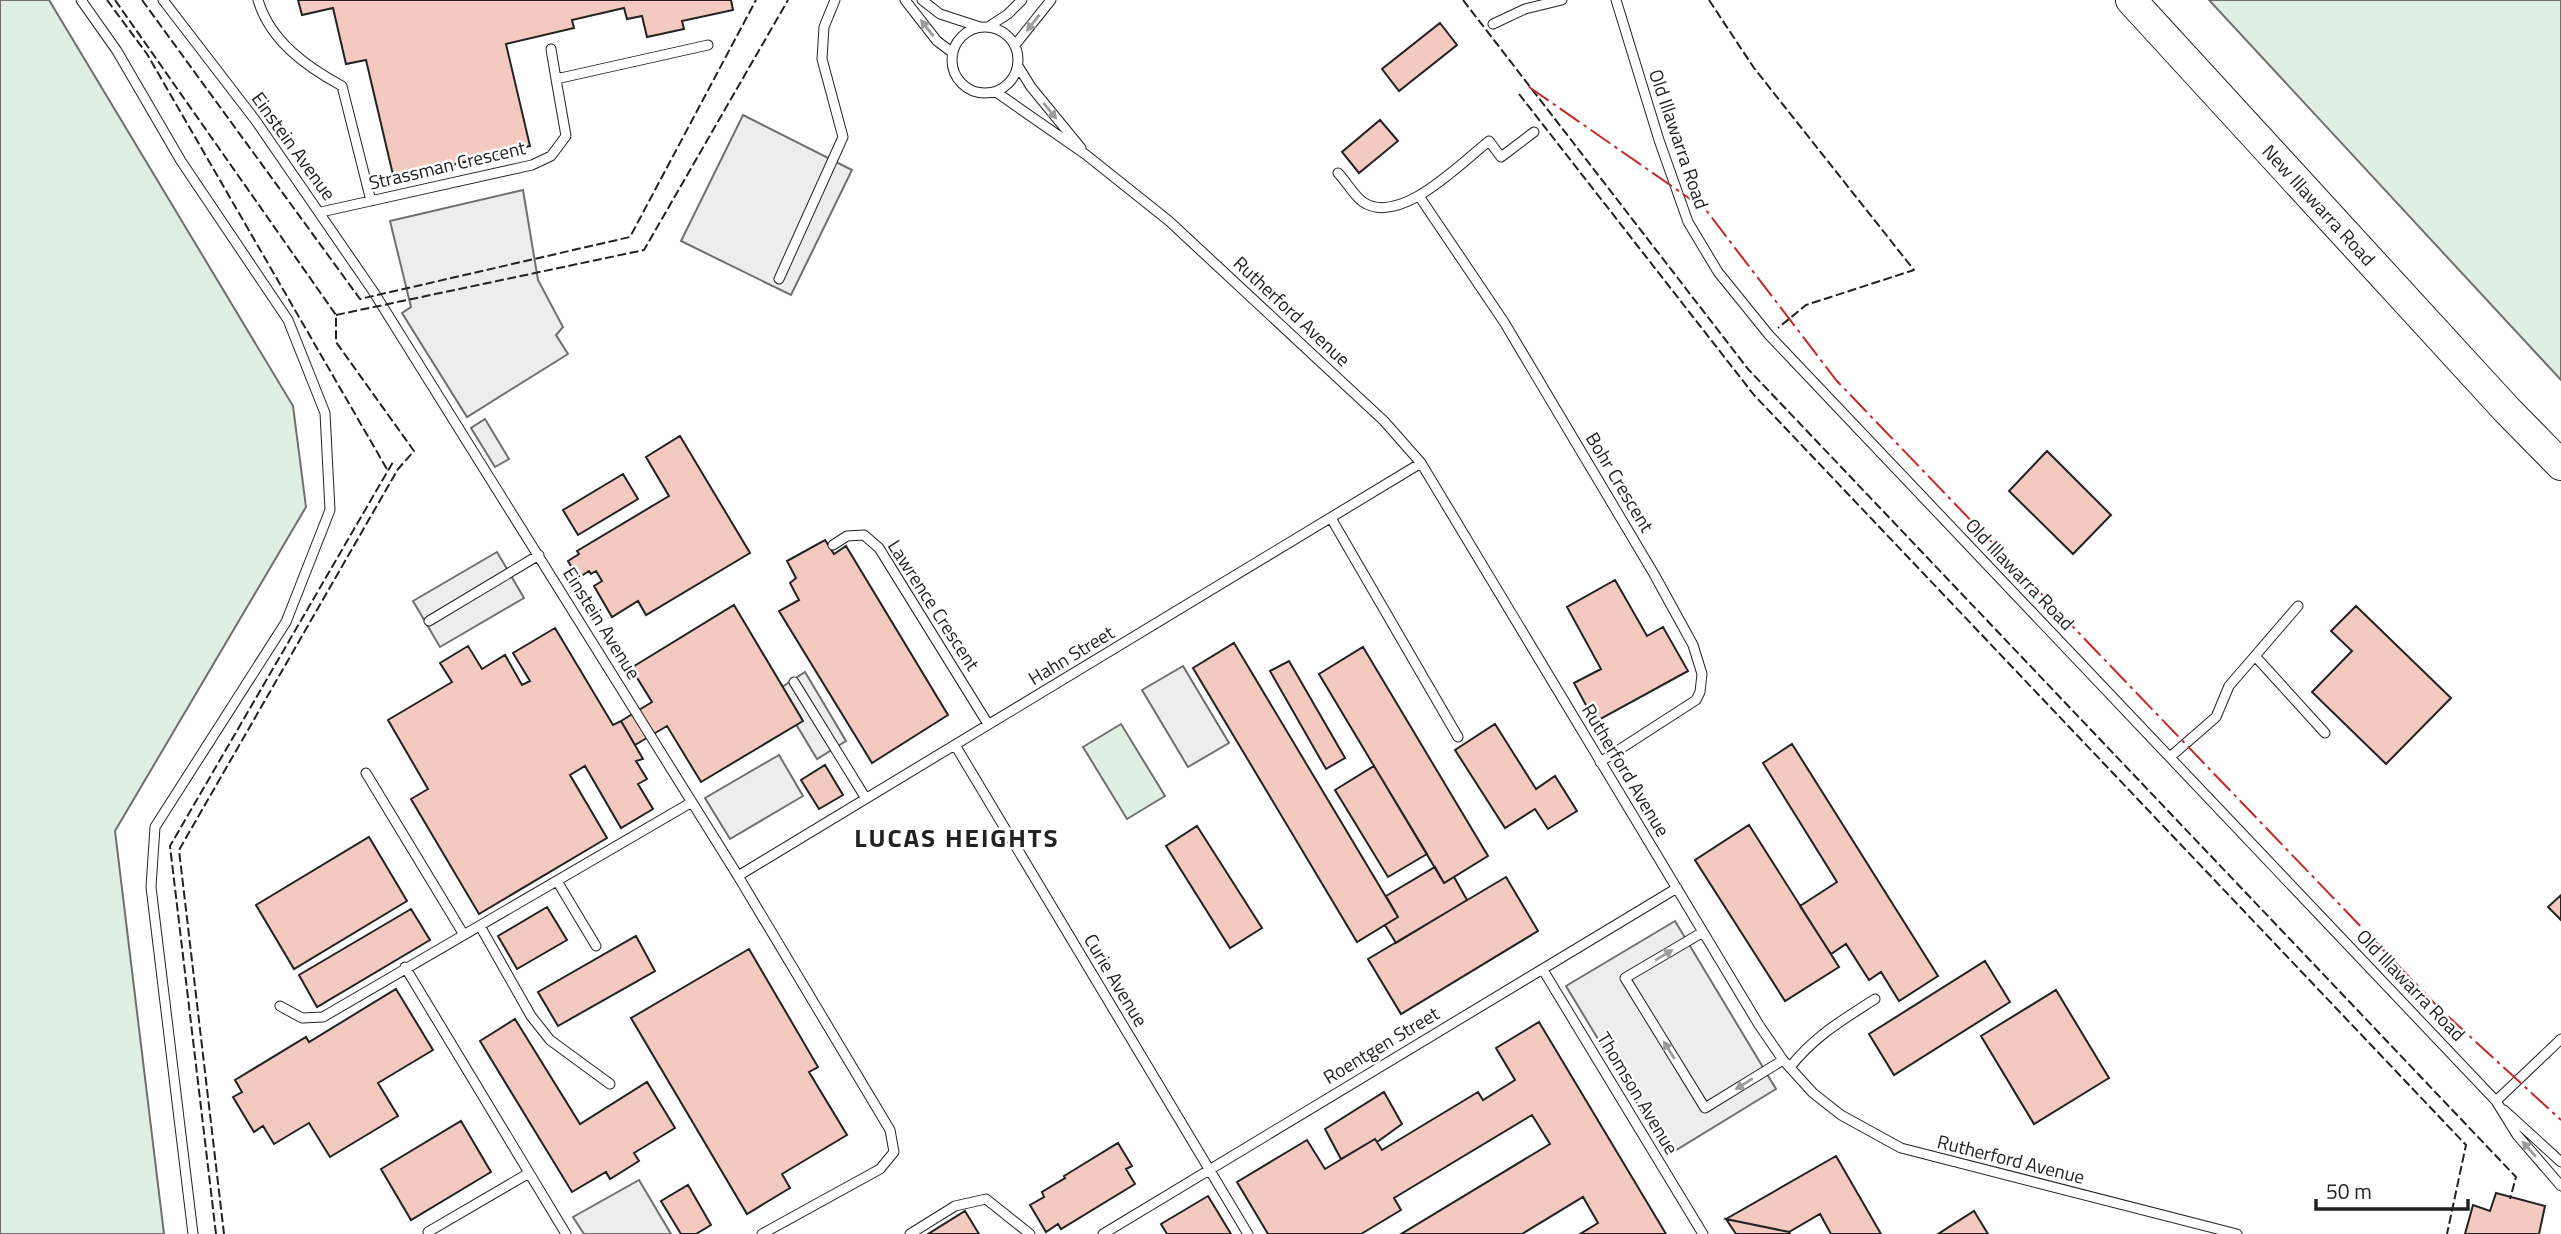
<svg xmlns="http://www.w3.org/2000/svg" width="2561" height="1234" viewBox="0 0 2561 1234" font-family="'Titillium Web',sans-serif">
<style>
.green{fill:#e0efe3;stroke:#6f6f6f;stroke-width:2}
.parking{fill:#ededed;stroke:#6f6f6f;stroke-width:2}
.building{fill:#f3c9c0;stroke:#222;stroke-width:2}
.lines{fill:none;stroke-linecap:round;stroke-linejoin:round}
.service-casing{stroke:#222;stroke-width:11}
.trunk-casing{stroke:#222;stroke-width:32}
.service{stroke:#fff;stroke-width:9}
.trunk{stroke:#fff;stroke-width:30}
.fence{stroke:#222;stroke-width:2;stroke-dasharray:9 3.5;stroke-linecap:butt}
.power{stroke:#c62828;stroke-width:2;stroke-dasharray:24 5 3.5 5;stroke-linecap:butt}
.oneway{fill:#9c9c9c}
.labels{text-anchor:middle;stroke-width:5;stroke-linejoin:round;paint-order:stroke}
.street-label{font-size:19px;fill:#222;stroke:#fff}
.district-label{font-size:26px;font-weight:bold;letter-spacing:2px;fill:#222;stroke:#fff}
</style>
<rect width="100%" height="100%" fill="#fff"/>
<path class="green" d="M0,0H49L293,406L306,507L115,831L164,1234H0Z
M2209,0H2561V380Z
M1121,724L1165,796L1127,819L1083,747Z"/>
<path class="parking" d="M743,115L852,170L791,295L681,241Z
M523,190L538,280L563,327L556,335L568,354L467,417L402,313L411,307L390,221Z
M485,419L509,459L495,467L471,428Z
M497,552L524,598L440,647L413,601Z
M1183,666L1229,743L1188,767L1142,690Z
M805,672L846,741L817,759L776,691Z
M779,755L803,796L730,839L705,798Z
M1675,921L1776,1089L1668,1155L1566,986Z
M639,1180L671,1234H584L573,1217Z"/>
<path class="building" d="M298,0H731L733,10L682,21L684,29L647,37L642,16L627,19L624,8L572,20L574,28L506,44L530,146L394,179L366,60L346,64L333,8L302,15Z
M1440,23L1457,45L1399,91L1382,69Z
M1380,120L1398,141L1359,173L1342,152Z
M680,436L750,553L646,615L638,601L612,617L594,586L602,581L596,571L591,574L589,571L578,578L568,561L579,554L577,551L669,496L646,457Z
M2047,451L2111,515L2073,554L2009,491Z
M623,474L638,499L578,535L563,510Z
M825,540L834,554L846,546L948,715L872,763L779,611L799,600L790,583L796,578L787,561Z
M1615,580L1647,636L1663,627L1688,671L1595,722L1574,683L1601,669L1567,607Z
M734,605L803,721L701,782L667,726L635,745L621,721L652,702L631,668Z
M2356,606L2451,698L2386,764L2312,692L2352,651L2331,631Z
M555,628L613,725L621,721L643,759L636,761L647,779L638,784L653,809L621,828L585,766L570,775L607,838L479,914L411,799L428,789L388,720L452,682L440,663L468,646L482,669L505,655L522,685L530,681L513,653Z
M1234,643L1398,917L1357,942L1193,668Z
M1363,647L1488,856L1444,883L1319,674Z
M1289,661L1345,758L1326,769L1270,671Z
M1495,724L1536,789L1555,776L1577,811L1548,829L1535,809L1505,828L1455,750Z
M1792,744L1938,976L1899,1001L1881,972L1869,980L1846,944L1831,954L1800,906L1837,882L1763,763Z
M825,765L843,795L819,809L801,780Z
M1374,766L1427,854L1388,877L1335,790Z
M1749,825L1839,967L1785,1001L1695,860Z
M1197,826L1262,928L1230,948L1166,846Z
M369,837L407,901L294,969L256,905Z
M1435,867L1444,883L1454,877L1467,900L1396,943L1385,925L1398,917L1386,896Z
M1506,877L1538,931L1401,1014L1368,959Z
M2561,895V920L2548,907Z
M547,907L567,940L517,969L498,936Z
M411,909L430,940L317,1007L299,975Z
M636,936L655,971L558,1026L538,992Z
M749,949L818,1067L809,1072L847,1135L782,1174L790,1188L747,1214L631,1018Z
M1985,961L2010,1002L1894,1075L1869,1034Z
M396,989L433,1050L378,1083L398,1116L330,1157L309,1123L274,1144L263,1126L254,1132L233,1097L242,1092L235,1080L306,1037L309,1042Z
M2056,990L2109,1078L2034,1124L1981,1036Z
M515,1019L580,1124L647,1082L675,1128L634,1153L639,1161L610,1179L606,1172L572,1192L480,1041Z
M1539,1022L1666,1234H1580L1598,1223L1583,1197L1522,1234H1401L1550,1144L1532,1115L1394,1198L1401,1210L1361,1234H1268L1237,1182L1307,1140L1325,1169L1375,1139L1382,1150L1478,1092L1483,1100L1515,1080L1496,1048Z
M1384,1092L1402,1124L1377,1142L1375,1139L1341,1159L1325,1129Z
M461,1121L491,1172L411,1220L381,1169Z
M1118,1143L1132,1166L1126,1169L1135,1184L1061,1229L1058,1224L1046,1232L1030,1205L1044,1197L1042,1192L1065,1178L1064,1176Z
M1836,1156L1881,1234H1831L1820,1214L1789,1232L1726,1219Z
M688,1185L711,1225L696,1234H681L661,1201Z
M2496,1193L2545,1206L2539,1234H2465L2473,1205L2490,1211Z
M1208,1196L1231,1234H1167L1161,1224Z
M965,1211L979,1234H928Z
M1974,1211L1988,1234H1938Z
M1726,1219L1789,1232L1790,1234H1736Z"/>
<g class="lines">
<defs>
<path id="service" d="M81,0L117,51L181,161L288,320L325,413L330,510L286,622L155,827L151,887L193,1234
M163,0L256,121L373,291L738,876L890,1130L894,1152L880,1169L762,1234
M258,0C270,41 307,67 342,86L371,201
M905,0L937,41L953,53
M922,0L940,14L980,27
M1616,0L1659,140L1688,222L1718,272L1769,335L2496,1101L2517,1135L2561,1186
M1493,24L1525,9L1562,0
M952 60a33 33 0 1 1 66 0a33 33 0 1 1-66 0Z
M988,27L1008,14L1022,0
M1015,45L1051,0
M551,49L556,79
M1018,66L1031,87L1081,148
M996,92L1085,154L1169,221L1384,421L1421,463L1759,1025L1783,1060L1813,1093L1841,1115L1901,1148L2237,1234
M1338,173C1346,181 1354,196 1363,202C1400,227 1461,163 1489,141L1501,157L1534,132
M1419,196L1504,322L1654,574L1693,645L1702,674L1700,692L1696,700L1600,762
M321,212L532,165L551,156L566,136L556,79L708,45
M779,279L843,137L822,59L824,27L835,0
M1331,518L1458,737
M833,545L847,536L864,535L879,548L988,724
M429,621L539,555
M2255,656L2325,733
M794,682L865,797
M955,745L1248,1234
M2170,757L2216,717L2229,686L2298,606
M366,773L464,935
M738,876L1421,463
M557,881L596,946
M480,926L531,1016L550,1040L610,1084
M1703,932L1625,978L1705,1108L1783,1060
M405,967L566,1234
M1543,970L1703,1234
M280,1006L302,1018L323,1017L692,802
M1790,1067C1816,1035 1841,1021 1875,999
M2496,1101L2561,1039
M2504,1110L2561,1162
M428,1232L529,1173
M910,1234L955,1206L986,1199L1030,1234
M1103,1234L1677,888"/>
<g id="trunk">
<path id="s1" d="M2131,0L2507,410L2561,465"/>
</g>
</defs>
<use href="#service" class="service-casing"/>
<use href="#trunk" class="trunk-casing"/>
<use href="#service" class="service"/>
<use href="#trunk" class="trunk"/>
<path class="fence" d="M107,0L147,54L388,471
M115,0L336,315V342L414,451L398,469L179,850L224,1234
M142,0L360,299L630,237L756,0
M1463,0L1748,369L2516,1177L2510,1199
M1709,0L1754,68L1914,270L1806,305L1778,328
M1519,94L1754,395L2466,1145L2447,1234
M336,315L644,250L788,0
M216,1234L170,846L393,462"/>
<path class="power" d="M1529,87L1706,210L1836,380L2439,1008L2561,1120"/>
</g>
<defs><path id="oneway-solid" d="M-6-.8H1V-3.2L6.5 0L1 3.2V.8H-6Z" transform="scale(1.75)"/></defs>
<g class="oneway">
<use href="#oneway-solid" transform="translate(1033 23) rotate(128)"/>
<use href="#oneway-solid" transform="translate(927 28) rotate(-128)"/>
<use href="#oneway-solid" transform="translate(1050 111) rotate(51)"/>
<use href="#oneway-solid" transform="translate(1664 955) rotate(-31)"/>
<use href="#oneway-solid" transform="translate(1669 1050) rotate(-122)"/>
<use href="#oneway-solid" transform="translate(1744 1084) rotate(148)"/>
<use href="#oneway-solid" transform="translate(2529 1149) rotate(-131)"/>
</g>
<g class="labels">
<g class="street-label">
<text transform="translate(1679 139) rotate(71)" y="7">Old Illawarra Road</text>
<text transform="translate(294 146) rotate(54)" y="7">Einstein Avenue</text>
<text transform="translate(447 165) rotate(-13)" y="7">Strassman Crescent</text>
<text dy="7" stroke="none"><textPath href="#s1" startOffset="278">New Illawarra Road</textPath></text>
<text transform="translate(1292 311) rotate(43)" y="7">Rutherford Avenue</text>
<text transform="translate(1620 482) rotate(59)" y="7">Bohr Crescent</text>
<text transform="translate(2020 574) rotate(46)" y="7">Old Illawarra Road</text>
<text transform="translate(934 605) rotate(57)" y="7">Lawrence Crescent</text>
<text transform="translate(602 623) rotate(58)" y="7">Einstein Avenue</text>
<text transform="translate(1071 655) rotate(-31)" y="7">Hahn Street</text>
<text transform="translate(1626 770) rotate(59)" y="7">Rutherford Avenue</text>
<text transform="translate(1116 980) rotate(59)" y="7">Curie Avenue</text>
<text transform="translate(2411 985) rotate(46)" y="7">Old Illawarra Road</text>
<text transform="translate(1381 1045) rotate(-31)" y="7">Roentgen Street</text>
<text transform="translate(1638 1093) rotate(59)" y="7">Thomson Avenue</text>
<text transform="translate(2011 1159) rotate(14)" y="7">Rutherford Avenue</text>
</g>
<g class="district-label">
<text x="957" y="847">LUCAS HEIGHTS</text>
</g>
</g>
<path d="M2316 1199v10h152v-10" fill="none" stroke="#222222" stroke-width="3.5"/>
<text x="2326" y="1199" font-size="21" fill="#222222" stroke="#ffffff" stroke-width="5" paint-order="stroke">50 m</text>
</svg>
